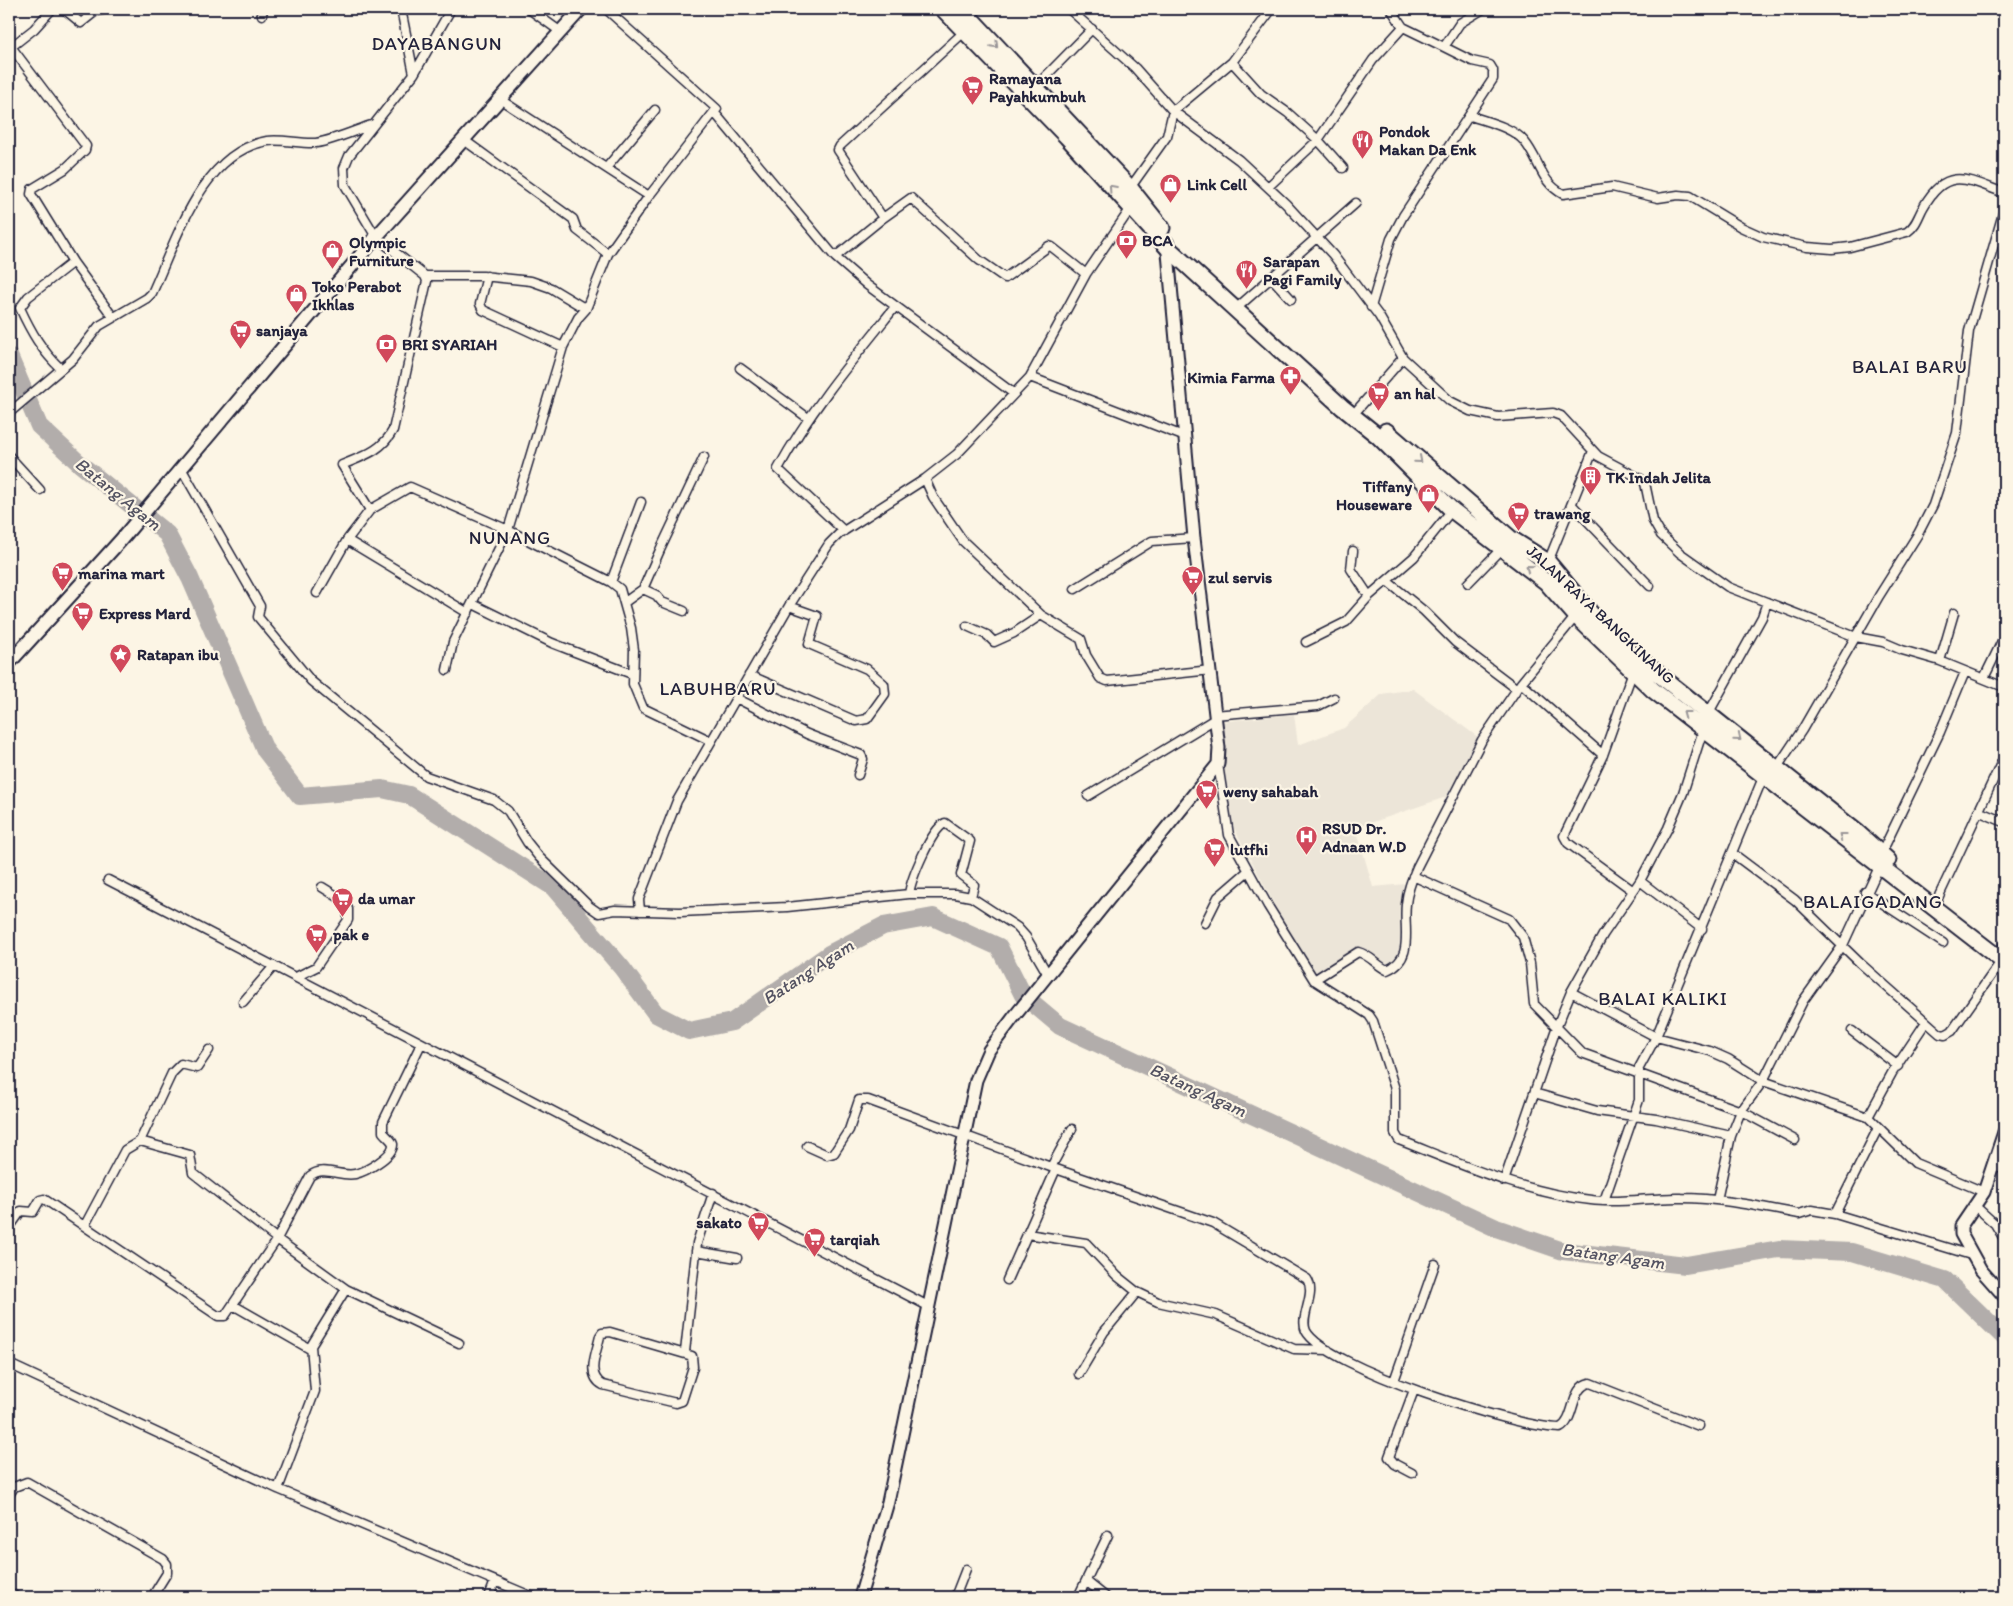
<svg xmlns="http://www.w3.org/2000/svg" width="2013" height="1606" viewBox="0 0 2013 1606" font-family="Itim,sans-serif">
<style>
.built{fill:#ece5d8}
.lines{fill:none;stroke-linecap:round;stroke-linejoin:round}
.river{stroke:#b2adab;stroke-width:18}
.street-casing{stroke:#22223b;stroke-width:11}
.secondary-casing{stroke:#22223b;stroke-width:15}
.primary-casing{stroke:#22223b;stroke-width:16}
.highway-casing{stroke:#22223b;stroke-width:19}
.street{stroke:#fcf5e5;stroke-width:8}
.secondary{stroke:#fcf5e5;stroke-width:11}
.primary{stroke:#fcf5e5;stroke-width:12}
.highway{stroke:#fcf5e5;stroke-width:15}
.oneway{stroke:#9a9698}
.labels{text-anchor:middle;stroke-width:4.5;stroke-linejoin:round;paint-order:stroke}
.poi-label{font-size:16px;font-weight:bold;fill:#22223b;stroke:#fcf5e5;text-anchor:start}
.street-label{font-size:16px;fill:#22223b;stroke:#fcf5e5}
.water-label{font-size:18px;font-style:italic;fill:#545362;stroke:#fcf5e5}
.quarter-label{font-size:19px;letter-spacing:1px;fill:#22223b;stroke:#fcf5e5}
</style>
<rect width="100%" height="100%" fill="#fcf5e5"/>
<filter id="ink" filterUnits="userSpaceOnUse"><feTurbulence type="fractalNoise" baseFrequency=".02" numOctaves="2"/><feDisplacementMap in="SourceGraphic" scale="10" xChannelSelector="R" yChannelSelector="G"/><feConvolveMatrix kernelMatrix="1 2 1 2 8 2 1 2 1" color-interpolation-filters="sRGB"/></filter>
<g filter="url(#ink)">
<path class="built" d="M1413,689L1479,738L1446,797L1356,828L1373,887L1406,884L1402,894L1403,946L1395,962L1384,963L1365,949L1355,950L1313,977L1227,815L1219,722L1294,714L1298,745L1344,728L1382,694Z"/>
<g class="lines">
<path class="river" d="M9,356L39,426L80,464L167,534L190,578L265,750L300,796L382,789L409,795L553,887L622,968L656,1014L689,1031L732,1022L829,954L883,926L933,917L999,947L1023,995L1060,1026L1496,1228L1563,1251L1686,1265L1779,1249L1852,1252L1945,1280L2004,1337"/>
<defs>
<path id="street" d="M64,9L81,23L96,11L107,9
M401,9L414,74L349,156L344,168L345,185L376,237L425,276H483L531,281L551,288L586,309
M529,9L561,32
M606,9L717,109L714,112L835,257L867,285L1013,393
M1069,9L1135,68L1173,111L1239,160L1286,204L1333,255L1379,316L1403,358L1450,401L1470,411L1498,417L1553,413L1561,416L1598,456L1641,479L1645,483L1653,521L1661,535L1680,553L1728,587L1856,637L1883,642L1902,650L1940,661L2004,687
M1391,9L1403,27L1444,47L1460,23L1483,9
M262,15L263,9
M9,44L86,146L85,150L65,169L32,189L31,194L73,262L28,297L20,308C31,332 42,351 61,369
M11,47L34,29L52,9
M1232,62L1261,94L1288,113L1318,140L1343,168
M414,74L451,9
M1035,87L1092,29
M501,100L649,196L714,112
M1471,116C1487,122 1512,127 1524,141C1540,160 1540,182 1563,194L1612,187L1658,198L1678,195L1690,196L1741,227L1763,237L1807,247L1832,249L1850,247L1907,232C1917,225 1918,216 1924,206C1947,165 1969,180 2004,193
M464,140L573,219L577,230L608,254
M607,167L655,110
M1268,187L1318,140L1373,60L1403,27
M1130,188L1167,136L1173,111L1232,62L1272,9
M649,196L608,254L586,309L578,318L563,347L508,530L611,582L620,589L631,628L634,650L633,684L643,708L711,741
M883,218L911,198L979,260L1005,278L1049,246L1052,247L1086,274
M835,257L883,218L838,150L840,146L964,32
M73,262L113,317
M487,276L480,304L483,310L563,347
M1271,277L1291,299
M1239,306L1356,203
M1371,307L1391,239L1403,216L1493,79V70L1490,65L1472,61L1444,47
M740,368L808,418
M1030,377L1183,436
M1358,409L1403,358
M9,413L73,359L99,326L147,298L152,293C176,241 202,152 267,141C283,139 300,144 316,143C335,140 356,130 374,124
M9,456L40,490
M181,468L260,606L258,617L311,681L426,776L494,800L508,811L527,842L539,857L589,906L599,913L615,910L680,912L787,907L909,894H955L971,897L1017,927L1026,937L1047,973
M925,479L933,497L963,541L1041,615L1081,639L1086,655L1100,678L1107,681L1211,670
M1573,506L1650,586
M370,510L342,465C363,456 382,451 393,430L427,281L425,276
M844,531L778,469C810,410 853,359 895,307
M347,540L468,613
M1353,551L1351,569L1369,596
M1548,562L1593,451
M1387,581L1424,611L1455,642L1517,689
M611,582L641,502
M1468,583L1503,547
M643,589L660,550L704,457
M1075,589L1152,541L1194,538
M317,593L347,540L370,510L410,487L508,530L453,642L447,670
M625,602L643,589L656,595L662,602L684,611
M473,604L552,643L632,674
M967,626L987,635L994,642L1014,633L1041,615
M1306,642L1346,622L1369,596L1414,557L1452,510
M1940,661L1954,613
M749,675L856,721L867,719L885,694L884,684L867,669L809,644L817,616L789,606
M1984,678L2004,637
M1521,683L1603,755
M736,698L807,734L861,755L863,759L858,775
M1708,714L1762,617L1767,602
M1214,715L1318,706L1334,698
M1218,764L1229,835L1268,906L1314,980L1369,1015L1373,1021L1395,1089V1133L1399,1140C1461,1164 1524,1193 1591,1200C1621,1204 1652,1197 1682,1198C1721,1198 1761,1207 1799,1214L1812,1210L1835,1214L1971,1255
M1776,769L1802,730L1879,596L1918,534L1933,505L1957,433L1969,331L2004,210
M1088,796L1215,719
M1978,811L2004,822
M1732,853L1795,900L1860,963L1940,1034L1945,1035L1952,1031L2002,960
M1881,854L1940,732L1965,672
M1413,876L1509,919L1523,937L1530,963L1534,1004L1582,1053L1741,1111L1795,1140
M108,880L928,1306
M1640,881L1702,929
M1632,890L1568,843L1564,836L1603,755L1633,671
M1865,892L1943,943
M909,894C911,879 931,830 945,823L970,841L961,875L974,885L971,897
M1938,898L2004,757
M640,911L639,899L677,801L789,606L829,544L839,534L925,479L957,454L1030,377L1086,274L1131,208
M1205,923L1218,897L1248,871
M2002,948L2004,944
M296,977L316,967L348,920V909L343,900L322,887
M1314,980L1358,952C1370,955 1376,965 1387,970C1415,959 1403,928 1406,904C1407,891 1412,879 1417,867L1482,740L1521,683L1576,616
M1571,992L1656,1037L1710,1051L1728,1059L1763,1081L1868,1117L1915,1163L1984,1192
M243,1002L274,966
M1852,1031L1898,1066
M1534,1093L1597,1111L1656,1119L1731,1136
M1868,1117L1892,1073L1926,1022
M140,1141L190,1155L193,1173L277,1239L346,1289L311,1346L315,1391L278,1489
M807,1146L827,1155L834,1153L849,1130L859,1100H868L1056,1169L1213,1223L1307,1279C1317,1294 1299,1317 1306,1331C1325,1367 1517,1428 1560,1428C1576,1420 1570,1386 1590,1383L1699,1426
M1992,1165L2004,1168
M1051,1167L1072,1129
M1504,1181L1557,1026L1571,992L1603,935L1640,881L1668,828L1683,793L1704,727
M1717,1200L1731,1136L1741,1111L1763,1081L1803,1001L1843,945L1879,867
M1604,1201L1639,1100V1068L1656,1037L1764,775
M1974,1205L1995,1224L2004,1239
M1835,1214L1878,1128
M85,1225L125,1150L140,1141L172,1073L181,1064L197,1068L209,1050
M9,1228L21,1211L33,1212L40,1200L44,1199L218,1316H225L277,1239L310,1176C324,1165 339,1177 355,1174C365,1172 394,1156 393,1144C392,1140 386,1136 383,1132V1122L421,1044
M1027,1234L1086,1243L1117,1276L1137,1292L1158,1302L1216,1315L1294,1349L1328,1350
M696,1251L737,1258
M1007,1280L1056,1169
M346,1289L459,1343
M233,1305L310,1349
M610,1332L692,1356L693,1367L682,1401L676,1403L603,1385C585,1375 597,1352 600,1336L602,1333Z
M685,1352L697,1243L713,1193
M9,1364L278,1489L533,1597
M1079,1374L1104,1332L1137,1292
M1394,1381L1435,1264
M1412,1473L1395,1464L1389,1457L1414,1390
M9,1495L14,1487L27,1482L163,1559L167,1564V1573L152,1597
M1086,1581L1106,1597
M9,1592L16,1597
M489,1597L495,1581
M955,1597L966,1569
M1078,1597L1108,1535"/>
<path id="secondary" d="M2004,1132L1984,1192L1961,1226V1234L1981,1270L2004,1296
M860,1597L888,1502L976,1080L989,1050L1013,1018L1218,764L1219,748L1194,538L1167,242"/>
<path id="primary" d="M9,663L120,541L376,237L581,9"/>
<path id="highway" d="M943,9L1067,137L1167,247L1342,407L1378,436L1452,510L1546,582L1576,616L1653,690L2004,962
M962,9L1130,188L1162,228
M1386,431L1510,538L1548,562L1609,635L1858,833L1888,860"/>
</defs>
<use href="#street" class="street-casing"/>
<use href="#secondary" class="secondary-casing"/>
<use href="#primary" class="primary-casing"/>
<use href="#highway" class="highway-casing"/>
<use href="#street" class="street"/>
<use href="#secondary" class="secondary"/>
<use href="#primary" class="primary"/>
<use href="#highway" class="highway"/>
</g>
<defs><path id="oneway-chevron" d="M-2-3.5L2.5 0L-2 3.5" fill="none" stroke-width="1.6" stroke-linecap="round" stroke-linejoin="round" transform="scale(1.25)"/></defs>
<g class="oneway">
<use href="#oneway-chevron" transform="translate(995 45) rotate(46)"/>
<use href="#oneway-chevron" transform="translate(1112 188) rotate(-132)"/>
<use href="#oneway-chevron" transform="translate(1419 460) rotate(41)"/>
<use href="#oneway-chevron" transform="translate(1529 568) rotate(-141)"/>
<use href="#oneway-chevron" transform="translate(1686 714) rotate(-143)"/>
<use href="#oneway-chevron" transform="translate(1738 738) rotate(39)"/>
<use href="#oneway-chevron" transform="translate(1842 836) rotate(-142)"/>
</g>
</g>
<defs>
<symbol id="supermarket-pin" viewBox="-11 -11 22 30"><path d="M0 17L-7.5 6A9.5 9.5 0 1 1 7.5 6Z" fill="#d1495b" stroke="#fcf5e5"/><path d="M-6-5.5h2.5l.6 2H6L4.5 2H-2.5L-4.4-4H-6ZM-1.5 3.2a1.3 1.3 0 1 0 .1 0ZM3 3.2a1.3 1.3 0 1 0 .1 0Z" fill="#fff"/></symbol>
<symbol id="restaurant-pin" viewBox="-11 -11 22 30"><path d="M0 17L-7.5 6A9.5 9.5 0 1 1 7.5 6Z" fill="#d1495b" stroke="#fcf5e5"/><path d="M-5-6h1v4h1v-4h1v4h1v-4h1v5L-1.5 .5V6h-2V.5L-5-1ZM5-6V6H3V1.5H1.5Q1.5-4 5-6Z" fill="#fff"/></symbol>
<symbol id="shop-pin" viewBox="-11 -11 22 30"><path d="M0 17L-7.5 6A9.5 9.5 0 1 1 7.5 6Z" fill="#d1495b" stroke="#fcf5e5"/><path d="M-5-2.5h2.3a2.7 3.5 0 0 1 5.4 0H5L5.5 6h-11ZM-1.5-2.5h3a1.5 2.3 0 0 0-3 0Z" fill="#fff"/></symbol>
<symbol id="bank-pin" viewBox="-11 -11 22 30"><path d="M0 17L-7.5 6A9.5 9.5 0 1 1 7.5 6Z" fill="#d1495b" stroke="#fcf5e5"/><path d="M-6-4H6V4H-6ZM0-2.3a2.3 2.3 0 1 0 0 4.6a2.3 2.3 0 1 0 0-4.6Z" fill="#fff"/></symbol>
<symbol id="pharmacy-pin" viewBox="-11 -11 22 30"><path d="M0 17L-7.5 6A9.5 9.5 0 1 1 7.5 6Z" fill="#d1495b" stroke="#fcf5e5"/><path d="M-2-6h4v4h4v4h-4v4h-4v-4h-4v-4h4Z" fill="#fff"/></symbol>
<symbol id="building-pin" viewBox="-11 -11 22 30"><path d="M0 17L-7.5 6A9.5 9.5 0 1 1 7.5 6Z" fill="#d1495b" stroke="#fcf5e5"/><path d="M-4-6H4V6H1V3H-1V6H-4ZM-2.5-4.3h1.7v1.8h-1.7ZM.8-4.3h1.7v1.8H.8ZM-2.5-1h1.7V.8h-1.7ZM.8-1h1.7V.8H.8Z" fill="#fff"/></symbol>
<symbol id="sight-pin" viewBox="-11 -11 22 30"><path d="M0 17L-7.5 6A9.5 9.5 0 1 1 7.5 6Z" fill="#d1495b" stroke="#fcf5e5"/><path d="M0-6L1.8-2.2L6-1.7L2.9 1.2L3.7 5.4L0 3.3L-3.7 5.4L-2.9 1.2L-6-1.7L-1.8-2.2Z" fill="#fff"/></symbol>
<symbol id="hospital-pin" viewBox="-11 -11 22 30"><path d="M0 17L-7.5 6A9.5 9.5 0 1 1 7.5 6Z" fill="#d1495b" stroke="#fcf5e5"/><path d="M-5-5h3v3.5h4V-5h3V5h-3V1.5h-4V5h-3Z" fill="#fff"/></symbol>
</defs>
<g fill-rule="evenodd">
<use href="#supermarket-pin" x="960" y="74" width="25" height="34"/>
<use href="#restaurant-pin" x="1350" y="128" width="25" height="34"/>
<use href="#shop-pin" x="1158" y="172" width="25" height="34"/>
<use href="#bank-pin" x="1114" y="228" width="25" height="34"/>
<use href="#shop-pin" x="320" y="238" width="25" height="34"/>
<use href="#restaurant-pin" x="1234" y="258" width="25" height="34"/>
<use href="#shop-pin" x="284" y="282" width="25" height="34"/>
<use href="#supermarket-pin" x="228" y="318" width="25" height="34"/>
<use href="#bank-pin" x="374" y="332" width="25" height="34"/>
<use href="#pharmacy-pin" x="1278" y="364" width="25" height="34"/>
<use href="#supermarket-pin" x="1366" y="380" width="25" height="34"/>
<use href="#building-pin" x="1578" y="464" width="25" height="34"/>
<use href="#shop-pin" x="1416" y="482" width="25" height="34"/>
<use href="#supermarket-pin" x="1506" y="500" width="25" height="34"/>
<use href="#supermarket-pin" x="50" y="560" width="25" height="34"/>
<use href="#supermarket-pin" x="1180" y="564" width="25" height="34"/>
<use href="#supermarket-pin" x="70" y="600" width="25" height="34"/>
<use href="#sight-pin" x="108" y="642" width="25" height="34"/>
<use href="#supermarket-pin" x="1194" y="778" width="25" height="34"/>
<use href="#hospital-pin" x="1294" y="824" width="25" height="34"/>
<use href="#supermarket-pin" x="1202" y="836" width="25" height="34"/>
<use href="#supermarket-pin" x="330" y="886" width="25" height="34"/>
<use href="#supermarket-pin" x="304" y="922" width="25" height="34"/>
<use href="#supermarket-pin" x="746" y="1210" width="25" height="34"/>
<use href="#supermarket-pin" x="802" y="1226" width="25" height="34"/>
</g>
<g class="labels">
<g class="poi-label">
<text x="989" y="84">Ramayana<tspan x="989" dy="18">Payahkumbuh</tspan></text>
<text x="1379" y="137">Pondok<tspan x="1379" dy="18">Makan Da Enk</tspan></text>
<text x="1187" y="190">Link Cell</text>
<text x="1142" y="246">BCA</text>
<text x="349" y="248">Olympic<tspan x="349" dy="18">Furniture</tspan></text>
<text x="1263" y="267">Sarapan<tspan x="1263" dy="18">Pagi Family</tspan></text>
<text x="312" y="292">Toko Perabot<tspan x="312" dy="18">Ikhlas</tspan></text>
<text x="256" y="336">sanjaya</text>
<text x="402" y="350">BRI SYARIAH</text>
<text x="1275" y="383" text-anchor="end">Kimia Farma</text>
<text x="1394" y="399">an hal</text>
<text x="1606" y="483">TK Indah Jelita</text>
<text x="1412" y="492" text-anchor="end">Tiffany<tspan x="1412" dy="18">Houseware</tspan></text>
<text x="1534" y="519">trawang</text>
<text x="78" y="579">marina mart</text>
<text x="1208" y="583">zul servis</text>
<text x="99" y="619">Express Mard</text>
<text x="137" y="660">Ratapan ibu</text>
<text x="1223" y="797">weny sahabah</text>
<text x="1322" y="834">RSUD Dr.<tspan x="1322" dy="18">Adnaan W.D</tspan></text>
<text x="1230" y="855">lutfhi</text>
<text x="358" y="904">da umar</text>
<text x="333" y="940">pak e</text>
<text x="742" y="1228" text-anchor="end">sakato</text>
<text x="830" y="1245">tarqiah</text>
</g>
<g class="street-label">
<text transform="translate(1601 614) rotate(43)" y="6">JALAN RAYA BANGKINANG</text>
</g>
<g class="water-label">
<text transform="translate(118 494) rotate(39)" y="6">Batang Agam</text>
<text transform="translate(808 972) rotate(-33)" y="6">Batang Agam</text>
<text transform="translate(1198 1090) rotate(25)" y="6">Batang Agam</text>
<text transform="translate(1613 1256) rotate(8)" y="6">Batang Agam</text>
</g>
<g class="quarter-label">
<text x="437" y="50">DAYABANGUN</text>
<text x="1910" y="373">BALAI BARU</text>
<text x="510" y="544">NUNANG</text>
<text x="718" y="695">LABUHBARU</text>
<text x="1873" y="908">BALAIGADANG</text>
<text x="1663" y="1005">BALAI KALIKI</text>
</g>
</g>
<rect width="2013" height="1606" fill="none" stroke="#fcf5e5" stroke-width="30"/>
<rect x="15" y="15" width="1983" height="1576" fill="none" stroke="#22223b" stroke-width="2" filter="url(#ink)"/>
</svg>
